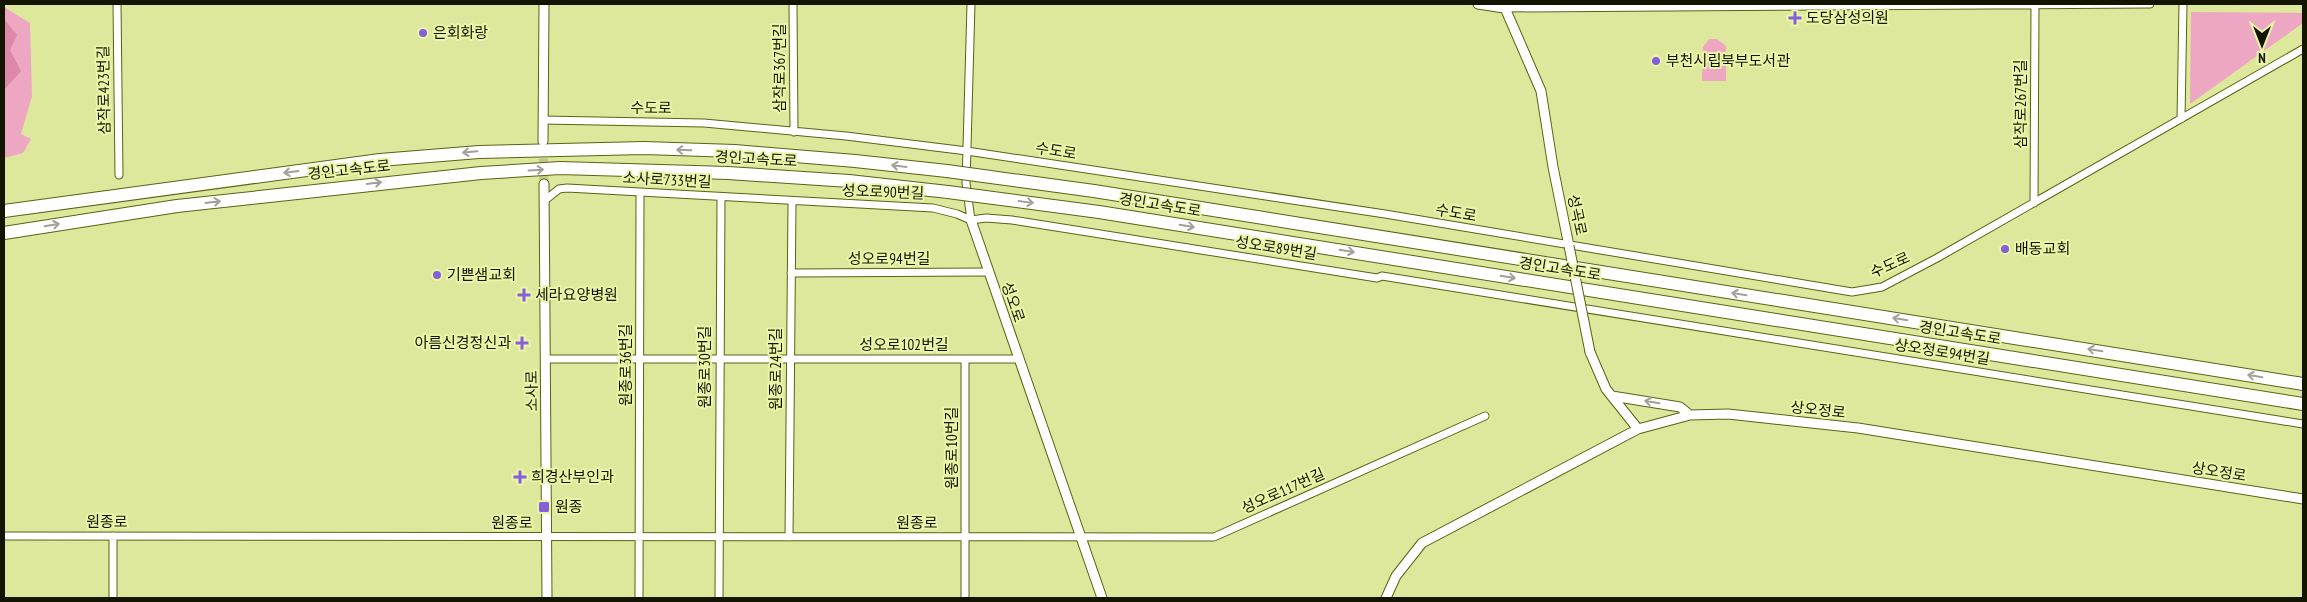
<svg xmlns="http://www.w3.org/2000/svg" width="2307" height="602" viewBox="0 0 2307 602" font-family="'PT Sans Narrow','Noto Sans KR',sans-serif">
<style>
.green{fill:#eda7c2}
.forest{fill:#dd87aa}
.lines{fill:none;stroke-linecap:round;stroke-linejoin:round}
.tertiary-tunnel{stroke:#c0c885;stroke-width:9;stroke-dasharray:9 4.5;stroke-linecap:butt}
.minor-casing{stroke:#5b6212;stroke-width:9}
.tertiary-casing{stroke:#5b6212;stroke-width:11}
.motorway-casing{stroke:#5b6212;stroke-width:14}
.minor{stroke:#fff;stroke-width:7}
.tertiary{stroke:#fff;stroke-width:9}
.motorway{stroke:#fff;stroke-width:12}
.tertiary-bridge-casing{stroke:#5b6212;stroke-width:11;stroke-linecap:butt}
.motorway-bridge-casing{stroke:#5b6212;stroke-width:14;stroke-linecap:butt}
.tertiary-bridge{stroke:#fff;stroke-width:9}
.motorway-bridge{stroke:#fff;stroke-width:12}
.oneway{stroke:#a1a199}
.poi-dot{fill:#855fda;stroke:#ebf5a8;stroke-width:2}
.labels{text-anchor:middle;stroke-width:4;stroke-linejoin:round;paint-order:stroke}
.poi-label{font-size:15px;fill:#131500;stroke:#ebf5a8;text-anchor:start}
.street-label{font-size:15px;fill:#131500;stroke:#ebf5a8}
</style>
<rect width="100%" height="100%" fill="#dee89c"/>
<path class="green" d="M4,7L30,23L32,96L21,134L31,139L23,153L4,158Z
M2191,12L2303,13V23L2190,104Z
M1709,39H1717L1726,46V81H1702L1703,47Z"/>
<path class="forest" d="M4,19L17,35L10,50L21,71L4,90Z"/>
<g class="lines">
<path class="tertiary-tunnel" d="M543,145L544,184"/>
<defs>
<path id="minor" d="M117,4L119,175
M793,4L794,132
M1505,8L2150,4
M2181,119L2183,4
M543,120L704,123L846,136L967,151L1385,214L1852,292L1882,287L1937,258L2303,49
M544,201L559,189L567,188L933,208L957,214L971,220
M2034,203L2035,4
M971,220L986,218L1012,220L1377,278L1382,276L2303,424
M971,220L966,183L971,4
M791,273L988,272
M545,359H1018
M4,536L1214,537L1485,416
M789,537L792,202
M113,598V536
M639,598L640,193
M719,598L721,198
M965,598V359"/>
<path id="tertiary" d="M1478,4L1504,8
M1498,4L1505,8L1541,91L1553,167L1569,246
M543,141L544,4
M544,184L547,598
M971,220L1102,598
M1590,352L1606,389L1638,429
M1612,396L1680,407L1690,415
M1386,598L1396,576L1422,543L1638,429L1690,415L1728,414L1858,428L2303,499"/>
<path id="motorway" d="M976,175L1094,191L2303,384
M978,196L1099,212L2303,404
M4,211L380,160L479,152L644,148L735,151L855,161L947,171
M4,233L177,206L481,173L560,168L728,173L849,181L948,192"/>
</defs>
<use href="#minor" class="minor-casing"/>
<use href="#tertiary" class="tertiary-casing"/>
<use href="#motorway" class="motorway-casing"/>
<use href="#minor" class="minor"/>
<use href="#tertiary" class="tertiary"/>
<use href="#motorway" class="motorway"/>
<defs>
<path id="tertiary-bridge" d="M1569,246L1590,352"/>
<path id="motorway-bridge" d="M947,171L976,175
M948,192L978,196"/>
</defs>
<use href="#tertiary-bridge" class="tertiary-bridge-casing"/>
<use href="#motorway-bridge" class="motorway-bridge-casing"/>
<use href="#tertiary-bridge" class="tertiary-bridge"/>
<use href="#motorway-bridge" class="motorway-bridge"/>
</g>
<defs><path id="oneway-shaft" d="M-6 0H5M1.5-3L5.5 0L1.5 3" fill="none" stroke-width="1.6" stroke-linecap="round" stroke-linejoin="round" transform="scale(1.25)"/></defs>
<g class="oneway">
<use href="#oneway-shaft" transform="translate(684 150) rotate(-178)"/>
<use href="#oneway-shaft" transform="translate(470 152) rotate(175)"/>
<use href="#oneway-shaft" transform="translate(899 166) rotate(-173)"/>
<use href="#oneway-shaft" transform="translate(536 170) rotate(-3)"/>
<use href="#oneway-shaft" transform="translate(291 172) rotate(173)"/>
<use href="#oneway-shaft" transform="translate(374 183) rotate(-7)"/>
<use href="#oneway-shaft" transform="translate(213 202) rotate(-7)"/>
<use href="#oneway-shaft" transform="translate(1026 202) rotate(8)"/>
<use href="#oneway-shaft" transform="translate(52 225) rotate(-9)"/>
<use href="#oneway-shaft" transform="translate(1187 226) rotate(9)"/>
<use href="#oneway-shaft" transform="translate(1347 251) rotate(9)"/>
<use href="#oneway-shaft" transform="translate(1508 277) rotate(9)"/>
<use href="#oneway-shaft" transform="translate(1739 294) rotate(-171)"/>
<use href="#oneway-shaft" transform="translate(1900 319) rotate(-171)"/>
<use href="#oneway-shaft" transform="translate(2095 350) rotate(-171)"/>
<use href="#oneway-shaft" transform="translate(2255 376) rotate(-171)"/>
<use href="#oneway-shaft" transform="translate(1652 402) rotate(-171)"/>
</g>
<g class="poi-dot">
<path d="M1792.5 10.5h5v5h5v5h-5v5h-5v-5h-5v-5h5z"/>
<circle cx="423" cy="33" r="5"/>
<circle cx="1656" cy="61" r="5"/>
<circle cx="2005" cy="249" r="5"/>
<circle cx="437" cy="275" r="5"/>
<path d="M521.5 287.5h5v5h5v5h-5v5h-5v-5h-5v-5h5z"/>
<path d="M519.5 335.5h5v5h5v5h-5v5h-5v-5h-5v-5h5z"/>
<path d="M517.5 469.5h5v5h5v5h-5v5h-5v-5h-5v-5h5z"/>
<rect x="538" y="501" width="12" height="12" rx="2.5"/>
</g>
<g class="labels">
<g class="poi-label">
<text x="1806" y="23">도당삼성의원</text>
<text x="433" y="38">은회화랑</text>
<text x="1666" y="66">부천시립북부도서관</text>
<text x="2015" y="254">배동교회</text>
<text x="447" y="280">기쁜샘교회</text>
<text x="535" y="300">세라요양병원</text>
<text x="511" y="348" text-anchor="end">아름신경정신과</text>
<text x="531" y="482">희경산부인과</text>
<text x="555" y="512">원종</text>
</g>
<g class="street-label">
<text transform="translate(780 68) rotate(-90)" y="5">삼작로367번길</text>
<text transform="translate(104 90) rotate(-91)" y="5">삼작로423번길</text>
<text transform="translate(2021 104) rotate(-90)" y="5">삼작로267번길</text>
<text transform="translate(651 108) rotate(1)" y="5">수도로</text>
<text transform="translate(1056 151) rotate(9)" y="5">수도로</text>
<text transform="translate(756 159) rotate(3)" y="5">경인고속도로</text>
<text transform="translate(349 170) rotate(-6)" y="5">경인고속도로</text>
<text transform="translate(667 180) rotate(3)" y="5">소사로733번길</text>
<text transform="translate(883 192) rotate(2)" y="5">성오로90번길</text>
<text transform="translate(1160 205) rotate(9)" y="5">경인고속도로</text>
<text transform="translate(1456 213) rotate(10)" y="5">수도로</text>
<text transform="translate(1577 215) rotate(78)" y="5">성곡로</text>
<text transform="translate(1276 248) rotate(9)" y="5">성오로89번길</text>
<text x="889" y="264">성오로94번길</text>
<text transform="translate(1890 265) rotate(-24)" y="5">수도로</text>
<text transform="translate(1560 269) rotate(9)" y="5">경인고속도로</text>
<text transform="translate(1013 302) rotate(71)" y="5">성오로</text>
<text transform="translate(1960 333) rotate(9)" y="5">경인고속도로</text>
<text x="904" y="350">성오로102번길</text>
<text transform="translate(1942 352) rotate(9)" y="5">상오정로94번길</text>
<text transform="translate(626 365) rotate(-90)" y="5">원종로36번길</text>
<text transform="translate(705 367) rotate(-90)" y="5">원종로30번길</text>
<text transform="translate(776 369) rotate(-90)" y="5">원종로24번길</text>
<text transform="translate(532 391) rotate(-91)" y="5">소사로</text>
<text transform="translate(1818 410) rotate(6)" y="5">상오정로</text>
<text transform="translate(952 448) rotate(-90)" y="5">원종로10번길</text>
<text transform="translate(2219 472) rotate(9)" y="5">상오정로</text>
<text transform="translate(1283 491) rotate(-24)" y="5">성오로117번길</text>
<text x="107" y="527">원종로</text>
<text x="512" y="528">원종로</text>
<text x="917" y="528">원종로</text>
</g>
</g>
<rect width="2307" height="602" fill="none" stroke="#131500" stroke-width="10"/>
<g transform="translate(2262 45) rotate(180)" stroke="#ebf5a8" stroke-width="4" paint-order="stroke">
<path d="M0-4L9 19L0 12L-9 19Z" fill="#131500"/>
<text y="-8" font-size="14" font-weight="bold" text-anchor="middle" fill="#131500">N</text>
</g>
</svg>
